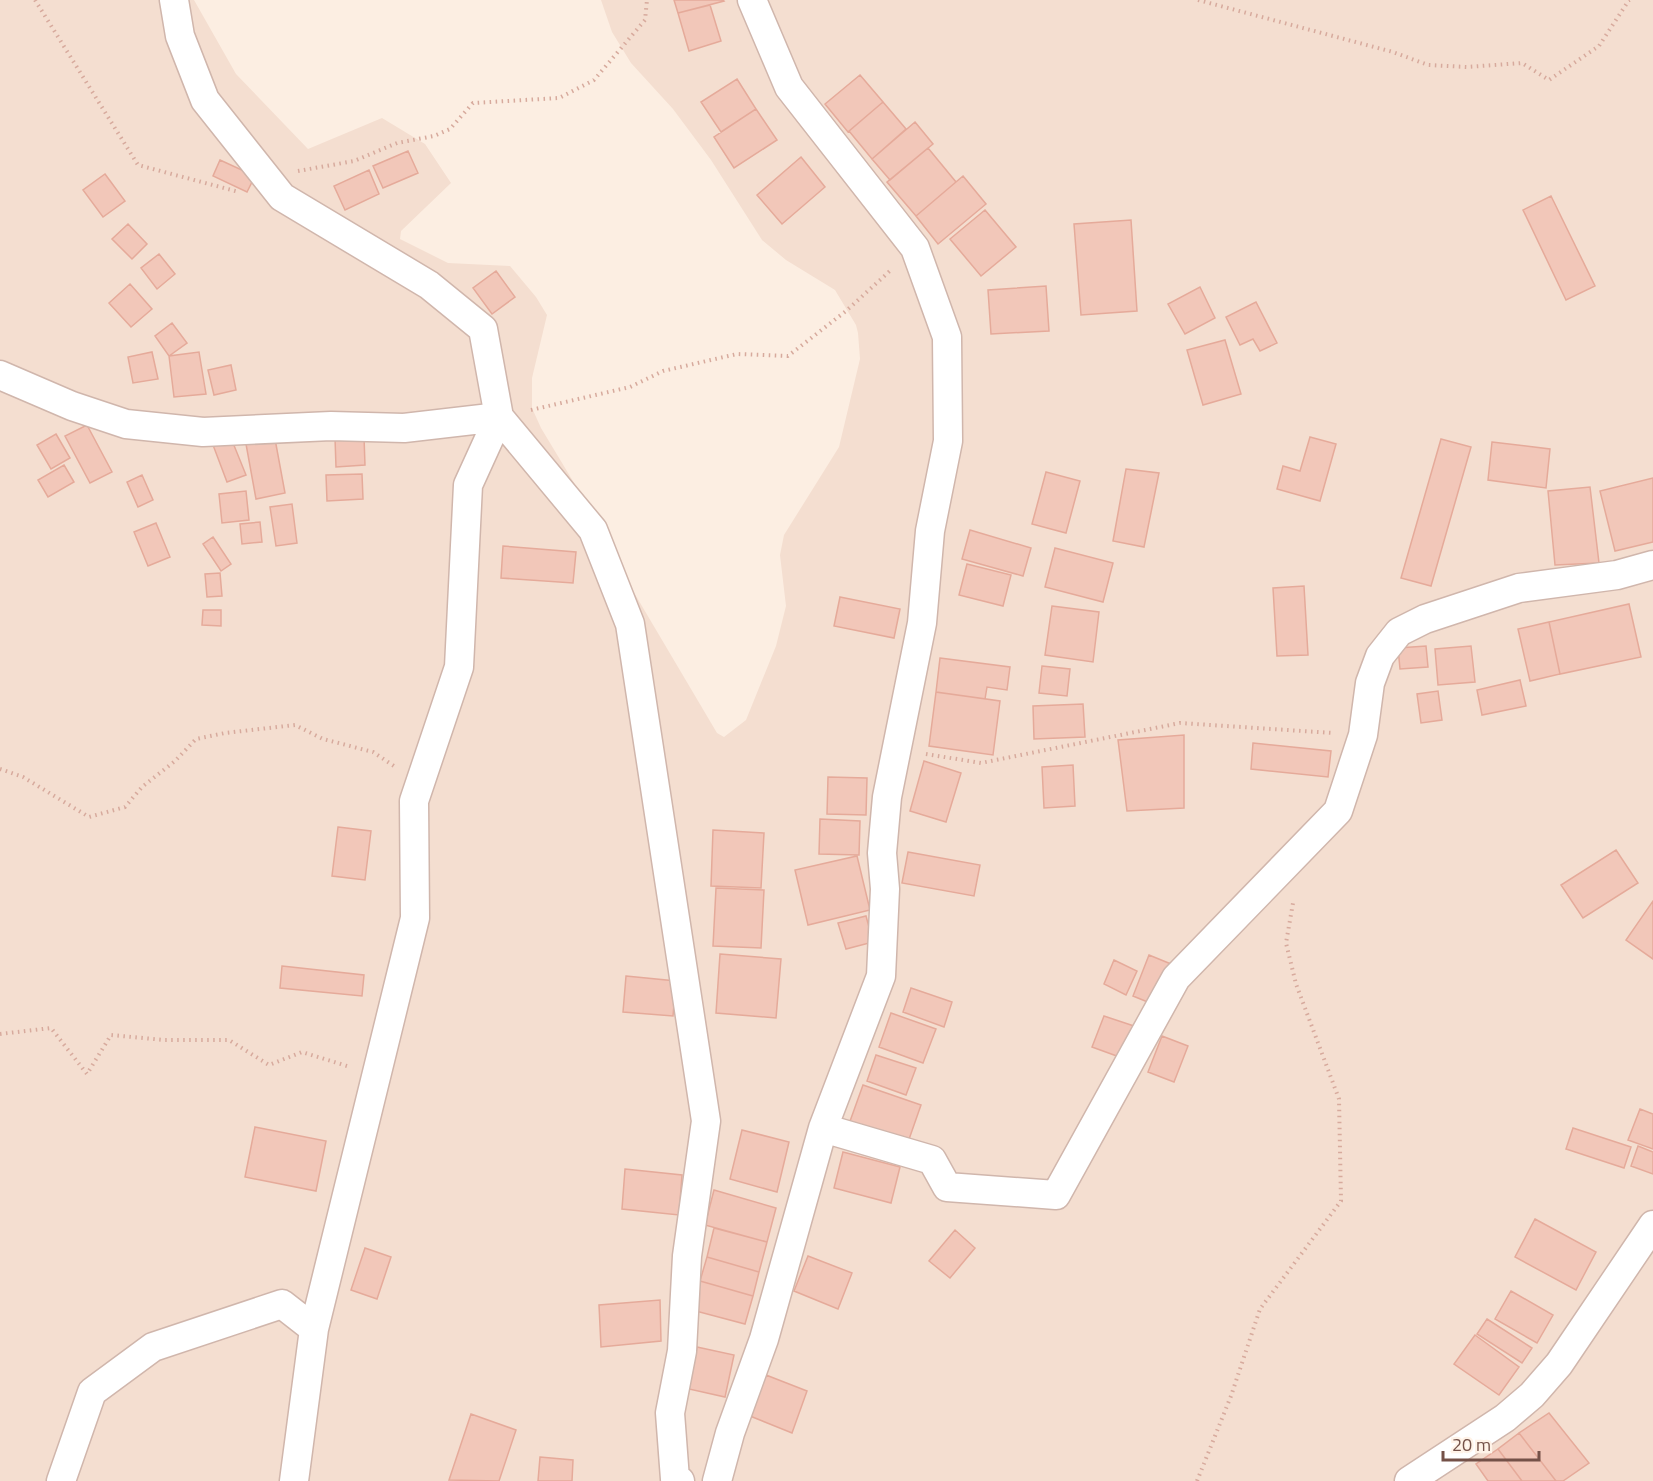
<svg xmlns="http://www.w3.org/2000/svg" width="1653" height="1481" viewBox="0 0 1653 1481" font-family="'Titillium Web',sans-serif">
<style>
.residential{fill:#f4ded0}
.building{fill:#f2c7b9;stroke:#e5aa9a;stroke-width:1.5}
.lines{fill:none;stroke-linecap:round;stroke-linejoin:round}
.minor-casing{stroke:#d0b6ac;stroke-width:31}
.path{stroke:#d7aa9d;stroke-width:4;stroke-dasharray:1.5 4.5;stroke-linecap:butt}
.minor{stroke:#fff;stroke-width:28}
</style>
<rect width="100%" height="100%" fill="#fceee2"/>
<path class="residential" d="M0,0H194L236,74L308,149L382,118L425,144L451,183L401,231L400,239L448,263L510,266L536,297L547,315L532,378V408L541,428L606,536L623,574L717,733L724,737L746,720L776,646L786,606L780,555L784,535L839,447L860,359L858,333L856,325L835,290L786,260L762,240L711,160L673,109L631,63L612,32L601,0H1653V1481H0Z"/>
<path class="building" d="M674,0H723L724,1L678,13Z
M710,5L721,41L689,51L678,13Z
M860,75L883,102L848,132L825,104Z
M737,79L756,109L721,132L701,102Z
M883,102L906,129L872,159L849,131Z
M756,109L777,140L734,168L714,137Z
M915,122L933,144L890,180L872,159Z
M928,148L956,182L916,216L887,182Z
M408,151L418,173L383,188L373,166Z
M801,157L825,187L782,224L757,195Z
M220,160L255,176L247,192L213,176Z
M369,170L379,194L345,210L334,186Z
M105,174L125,201L103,217L83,190Z
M963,176L986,204L938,244L916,216Z
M1551,196L1595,286L1566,300L1523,210Z
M985,210L1016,247L981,276L950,239Z
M1131,220L1137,311L1081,315L1074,224Z
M128,224L147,244L132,259L112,239Z
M159,254L175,274L157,289L141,268Z
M496,271L515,297L492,314L473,288Z
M130,284L152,309L131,327L109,303Z
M1046,286L1049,331L991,334L988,290Z
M1200,287L1215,318L1185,334L1168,304Z
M1256,302L1277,343L1260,351L1253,339L1240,345L1226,317Z
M172,323L187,343L169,356L155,336Z
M1225,340L1241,394L1203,405L1187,350Z
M152,352L158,379L133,383L128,357Z
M199,352L206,394L174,397L169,356Z
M231,365L236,390L214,395L208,370Z
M87,425L112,472L90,483L65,436Z
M56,434L70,458L51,469L37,445Z
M364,437L365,465L336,467L335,438Z
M1310,437L1336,444L1320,501L1277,489L1283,466L1300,471Z
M231,438L246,475L227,482L213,445Z
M275,439L285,493L256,499L246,444Z
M1441,439L1471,447L1431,586L1401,578Z
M1492,442L1550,449L1546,488L1488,480Z
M64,465L74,482L48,497L38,480Z
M1126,469L1159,473L1144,547L1113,541Z
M1046,472L1080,481L1066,533L1032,524Z
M362,474L363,499L327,501L326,475Z
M142,475L153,500L138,507L127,482Z
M1653,478V542L1615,551L1600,491Z
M1590,487L1599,563L1555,565L1548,491Z
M246,491L249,520L222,523L219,494Z
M292,504L297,543L276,546L270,507Z
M260,522L262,542L242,544L240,524Z
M156,523L170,557L148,566L134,532Z
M970,530L1031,548L1023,576L962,559Z
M213,537L231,564L221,571L203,544Z
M503,546L576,552L573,583L501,578Z
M1055,548L1113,563L1103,602L1045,587Z
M967,564L1011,575L1003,606L959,595Z
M220,573L222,596L207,597L205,574Z
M1304,586L1308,655L1277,656L1273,588Z
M840,597L900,609L894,638L834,626Z
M1629,604L1641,657L1560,674L1549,622Z
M1052,606L1099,612L1093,662L1045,655Z
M203,610H221V626L202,625Z
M1549,622L1560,674L1530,681L1518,629Z
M1426,646L1428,667L1400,669L1398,648Z
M1471,646L1475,682L1438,685L1435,649Z
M940,658L1010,667L1007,690L987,687L985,699L936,692Z
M1042,666L1070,669L1067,696L1039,693Z
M1520,680L1526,706L1482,715L1477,690Z
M1438,691L1442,720L1421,723L1417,694Z
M936,692L1000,701L993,755L929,746Z
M1083,704L1085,737L1034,739L1033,706Z
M1184,735V808L1127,811L1118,740Z
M1253,743L1331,751L1328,777L1251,769Z
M924,761L961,773L946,822L910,811Z
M1073,765L1075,806L1044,808L1042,767Z
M828,777L867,778L866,815L827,814Z
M820,819L860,821L859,855L819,854Z
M338,827L371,831L365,880L332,876Z
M713,830L764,833L761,888L711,886Z
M1616,850L1638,883L1583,918L1561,885Z
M908,852L980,865L974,896L902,883Z
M857,856L870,910L808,925L795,870Z
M716,888L764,890L761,948L713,946Z
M1653,901V959L1626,940Z
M866,916L873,942L846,949L838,923Z
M720,954L781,959L776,1018L716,1013Z
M1149,955L1171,964L1155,1005L1133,996Z
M1114,960L1137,971L1126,995L1104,984Z
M282,966L364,975L362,996L280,988Z
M626,976L676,981L673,1016L623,1012Z
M911,988L952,1002L944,1027L903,1012Z
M891,1013L936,1029L923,1063L879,1047Z
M1104,1016L1137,1027L1125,1059L1092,1047Z
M1162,1036L1188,1046L1174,1082L1148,1072Z
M876,1055L916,1068L906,1095L867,1081Z
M863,1085L921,1105L907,1145L849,1124Z
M1640,1109L1653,1114V1149L1628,1140Z
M255,1127L326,1141L316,1191L245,1177Z
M1573,1128L1631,1147L1624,1168L1566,1149Z
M742,1130L789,1142L777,1192L730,1179Z
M1638,1146L1653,1152V1174L1631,1166Z
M843,1152L900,1167L891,1203L834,1188Z
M625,1169L682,1175L679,1215L622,1209Z
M714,1190L776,1208L767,1242L705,1225Z
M1535,1219L1596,1252L1576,1290L1515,1257Z
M714,1228L767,1242L759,1272L707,1257Z
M955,1230L975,1248L950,1278L929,1261Z
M365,1248L391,1257L377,1299L351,1290Z
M808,1256L852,1273L838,1309L794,1291Z
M707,1257L759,1272L753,1296L700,1281Z
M700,1281L753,1296L745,1324L692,1310Z
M1511,1291L1553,1315L1537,1343L1495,1319Z
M660,1300L661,1341L601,1347L599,1305Z
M1487,1319L1532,1348L1522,1363L1477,1334Z
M1475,1335L1519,1367L1499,1395L1454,1364Z
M697,1347L734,1355L725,1397L689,1389Z
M766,1375L807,1391L792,1433L750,1416Z
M1549,1413L1589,1463L1563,1481H1556L1519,1433Z
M471,1414L516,1430L499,1481L449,1480Z
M1519,1433L1556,1481H1522L1498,1449Z
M1498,1449L1522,1481H1488L1476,1464Z
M540,1457L573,1460L572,1481H538Z"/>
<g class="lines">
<defs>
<path id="minor" d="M174,0L180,36L205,100L282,197L429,285L483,329L499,417L593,530L630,624L706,1121L687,1256L682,1351L670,1413L675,1479L680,1481
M0,375L72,406L126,424L203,432L331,426L404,428L499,417
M823,1128L932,1160L947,1187L1056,1195L1176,978L1338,811L1363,735L1370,683L1380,656L1399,632L1425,619L1519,588L1617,575L1653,565
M61,1481L92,1392L153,1347L282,1304L314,1329
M294,1481L314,1329L415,918L414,801L459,667L468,485L499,417
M717,1481L730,1433L764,1339L823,1128L881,976L885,889L882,853L887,797L922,623L930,531L948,441L947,337L915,248L789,87L752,0
M1409,1481L1505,1418L1532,1395L1559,1364L1653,1225"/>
</defs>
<use href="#minor" class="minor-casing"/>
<path class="path" d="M35,0L138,165L239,192
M1198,0L1393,52L1428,65L1467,67L1522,63L1549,80L1599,46L1629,0H1632
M298,171L354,161L397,143L434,136L450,129L473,103L559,98L594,80L645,20L647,0
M531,410L630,387L663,371L737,354L788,356L846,311L892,269
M926,754L981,763L1180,723L1333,733
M0,769L23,777L89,817L125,807L142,787L175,761L196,739L225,733L295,725L323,739L373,752L394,766
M0,1034L51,1028L87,1074L111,1035L164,1040H229L269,1065L302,1052L347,1066
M1197,1481L1231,1396L1260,1309L1341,1201L1339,1099L1296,984L1286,943L1293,903"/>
<use href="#minor" class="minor"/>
</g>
<path d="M1443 1451v9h96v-9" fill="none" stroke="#745148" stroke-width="3"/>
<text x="1452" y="1451" font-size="18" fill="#745148" stroke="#fff3e8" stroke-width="4.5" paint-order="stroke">20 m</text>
</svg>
